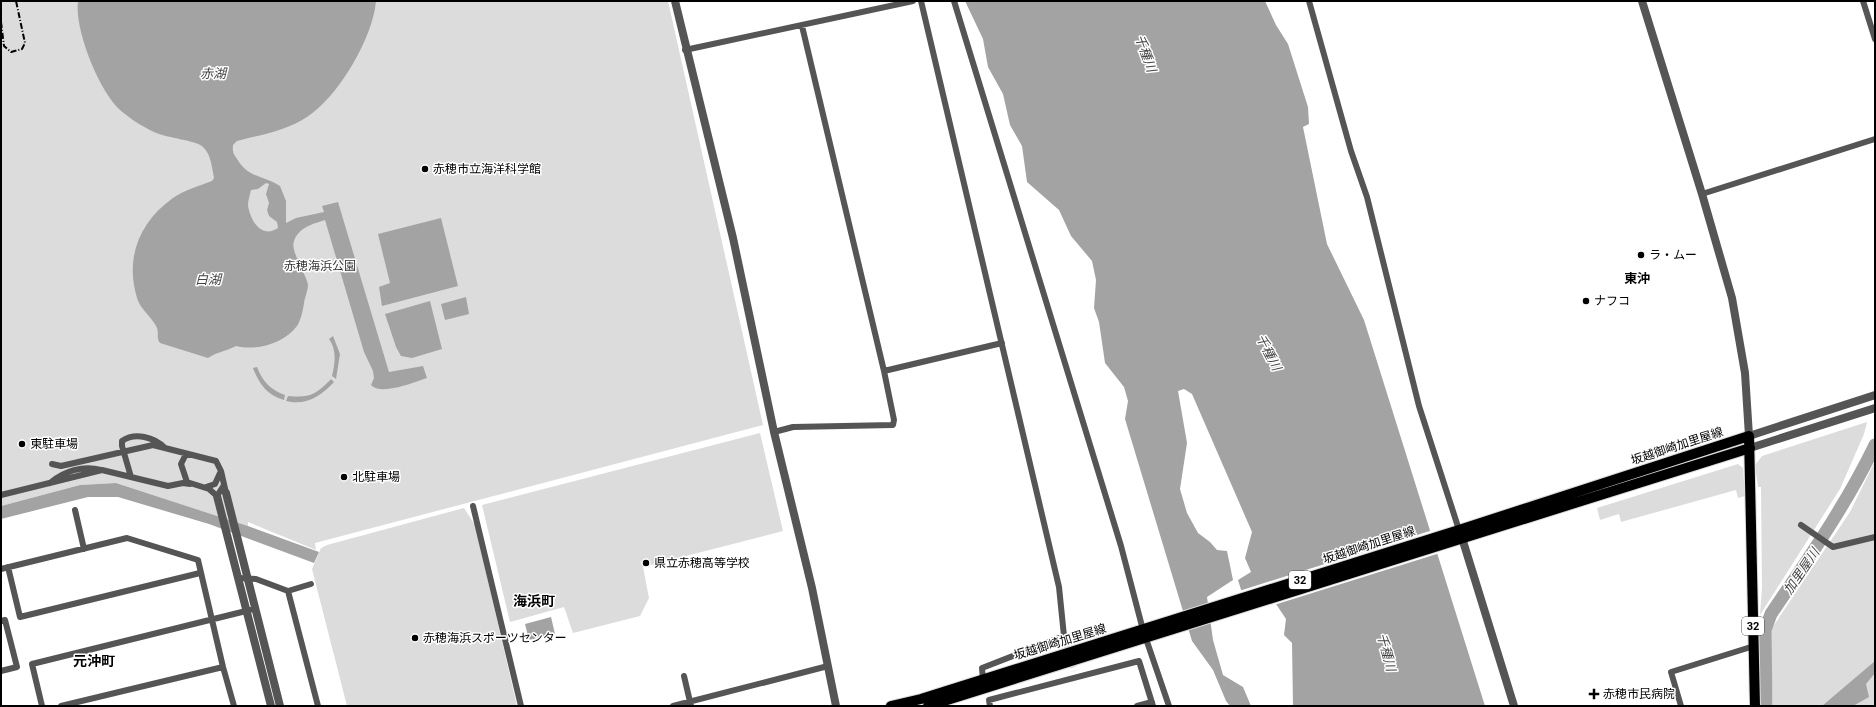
<svg xmlns="http://www.w3.org/2000/svg" width="1876" height="707" viewBox="0 0 1876 707" font-family="Roboto,'Noto Sans JP',sans-serif">
<style>
.green{fill:#dcdcdc}
.water{fill:#a3a3a3;fill-rule:evenodd}
.pier{fill:#fff}
.lines{fill:none;stroke-linecap:round;stroke-linejoin:round}
.river{stroke:#a3a3a3;stroke-width:13}
.minor-tunnel{stroke:#d9d9d9;stroke-width:6;stroke-dasharray:6 3;stroke-linecap:butt}
.primary-casing{stroke:#dbdbdb;stroke-width:12}
.minor{stroke:#555;stroke-width:6}
.tertiary{stroke:#555;stroke-width:8}
.primary{stroke:#000;stroke-width:10}
.rail{stroke:#000;stroke-width:2;stroke-dasharray:6 2 1 2;stroke-linecap:butt}
.poi-dot{fill:#000;stroke:#fff;stroke-width:1.5}
.labels{text-anchor:middle;stroke-width:3;stroke-linejoin:round;paint-order:stroke}
.shield{fill:#fff;stroke:#4c4c4c;stroke-width:1}
.shield-label{font-size:11px;font-weight:bold;fill:#000}
.poi-label{font-size:12px;fill:#000;stroke:#fff;text-anchor:start}
.park-label{font-size:12px;fill:#333;stroke:#fff}
.street-label{font-size:12px;fill:#000;stroke:#fff}
.water-label{font-size:13px;font-style:italic;fill:#444;stroke:#fff}
.neighbourhood-label{font-size:13px;font-weight:bold;fill:#000;stroke:#fff}
.quarter-label{font-size:14px;font-weight:bold;fill:#000;stroke:#fff}
</style>
<rect width="100%" height="100%" fill="#fff"/>
<path class="green" d="M1,1H668L763,425L315,543L316,550L248,522V526L116,483L80,485L1,506Z
M1867,422L1864,434L1840,489L1760,615L1762,587L1761,487H1758L1755,465L1762,456Z
M760,433L783,531L643,567L649,598L640,616L573,633L564,607L510,622L482,505Z
M1875,461V706H1773L1770,631L1850,512Z
M1738,464L1743,468L1745,496L1738,498L1736,490L1621,522L1619,514L1600,520L1597,508Z
M464,508L475,525L517,706H347L312,569L321,548L327,545Z"/>
<path class="water" d="M78,1H376C373,38 338,97 307,117C286,131 260,135 237,141L233,145C232,154 235,155 239,162C250,178 265,176 280,186L286,201V223L296,218L324,212L322,206L338,202L389,372L423,366L427,378C415,382 381,396 371,385L374,378L373,371L364,352L325,220C313,224 299,227 294,241C290,251 306,273 308,285C308,290 305,297 304,303C303,310 301,320 297,326C283,344 257,351 236,346C226,351 217,352 208,358L160,343C156,338 159,333 157,328C153,318 140,309 137,298C125,258 139,222 173,198C184,190 199,186 212,181L214,178C212,168 211,154 203,147C196,140 166,138 154,132C143,127 129,118 120,110C99,91 74,29 78,1ZM266,183L269,184L266,194L269,203L267,210L269,216L277,222L278,228C262,239 250,221 248,205C248,200 250,195 251,190L258,189Z
M965,1H1265L1276,25L1288,44L1308,107L1309,124L1303,127L1327,244L1364,320L1485,706H1293L1292,643L1284,635L1286,619L1276,604L1243,596L1238,580L1251,572L1245,558L1252,532L1192,394L1184,389L1178,391L1187,443L1180,489L1187,513L1198,533L1210,542L1217,550L1227,551L1233,580L1207,597L1213,640L1223,675L1243,687L1251,706H1230L1226,701L1213,670L1192,641L1125,419L1128,401L1124,387L1105,363L1099,322L1094,308L1096,280L1092,261L1071,236L1059,210L1027,182L1022,146L1010,125L1003,94L988,67L983,39Z
M441,218L458,286L382,306L379,287L390,283L378,234Z
M466,297L469,314L445,320L441,304Z
M430,301L442,349L412,358L401,356L396,347L385,314Z
M333,336L340,354L336,379L332,376C335,364 337,350 329,339Z
M257,367C262,381 271,390 285,395L284,400C267,395 259,384 253,368Z
M331,379L334,382C321,396 306,406 286,401L288,396C309,398 316,395 331,379Z
M116,483L248,526L319,552L314,563L209,524L118,497H88L1,519V506L80,485Z
M551,617L555,634L529,640L525,624Z
M1875,661V673L1866,684L1869,697L1853,706H1822Z"/>
<path class="pier" d="M1433,530L1440,553L1274,605L1241,597L1239,591Z"/>
<g class="lines">
<path class="river" d="M1766,706L1765,630L1771,614C1808,559 1846,505 1875,445"/>
<path class="minor-tunnel" d="M1064,636L1074,671"/>
<defs>
<path id="primary" d="M891,706L921,699L1459,530L1749,436L1755,706
M928,706L1750,448"/>
</defs>
<use href="#primary" class="primary-casing"/>
<path class="minor" d="M921,1L1059,587L1064,636L982,668L983,680
M954,1L1121,546L1143,630L1169,706
M1309,1L1351,151L1367,197L1419,406L1460,533
M1863,1L1875,39
M685,50L913,1
M1702,194L1875,139
M884,371L1002,343
M774,432L793,427L893,425L894,420L884,371L802,26
M186,454L181,464L187,482L209,489L217,496L224,485
M52,464L61,466L153,445L216,461L221,471L226,493
M131,477L122,446V441C135,432 154,437 165,448
M50,483C64,471 83,465 101,470
M206,487L215,484L220,473
M1,495L102,470L168,486L183,483L190,484
M473,506L521,706
M75,510L84,549
M1801,525L1833,547L1875,537
M8,567L20,617L200,573
M1,569L127,538L198,560L223,667L234,706
M239,578L256,579L288,591L318,706
M288,591L311,584
M1,621L5,620L17,667L1,671
M684,676L691,706
M42,706L32,664L250,610
M61,706L223,667
M673,706L828,666
M990,706L989,700L1139,661L1153,706
M1137,706L1152,702
M1681,706L1671,672L1754,646"/>
<path class="tertiary" d="M675,1L733,238L774,432L812,588L836,706
M1642,1L1702,194L1732,298L1745,373L1749,436L1875,395
M1750,448L1875,408
M226,493L280,706
M217,496L271,706
M1462,538L1514,706"/>
<use href="#primary" class="primary"/>
<path class="rail" d="M1,22L4,46L11,52L22,49L25,43L16,1"/>
</g>
<g class="poi-dot">
<circle cx="425" cy="169" r="4"/>
<circle cx="1641" cy="255" r="4"/>
<circle cx="1586" cy="301" r="4"/>
<circle cx="22" cy="444" r="4"/>
<circle cx="344" cy="477" r="4"/>
<circle cx="646" cy="563" r="4"/>
<circle cx="415" cy="638" r="4"/>
<path d="M1592 688h4v4h4v4h-4v4h-4v-4h-4v-4h4z"/>
</g>
<g class="labels">
<g class="shield">
<rect x="1289" y="571" width="22" height="18" rx="3"/>
<rect x="1742" y="617" width="22" height="18" rx="3"/>
</g>
<g class="shield-label">
<text x="1300" y="584">32</text>
<text x="1753" y="630">32</text>
</g>
<g class="poi-label">
<text x="433" y="173">赤穂市立海洋科学館</text>
<text x="1649" y="259">ラ・ムー</text>
<text x="1594" y="305">ナフコ</text>
<text x="30" y="448">東駐車場</text>
<text x="352" y="481">北駐車場</text>
<text x="654" y="567">県立赤穂高等学校</text>
<text x="423" y="642">赤穂海浜スポーツセンター</text>
<text x="1603" y="698">赤穂市民病院</text>
</g>
<g class="park-label">
<text x="320" y="270">赤穂海浜公園</text>
</g>
<g class="street-label">
<text transform="translate(1677 446) rotate(-18)" y="4">坂越御崎加里屋線</text>
<text transform="translate(1369 545) rotate(-18)" y="4">坂越御崎加里屋線</text>
<text transform="translate(1060 642) rotate(-17)" y="4">坂越御崎加里屋線</text>
</g>
<g class="water-label">
<text transform="translate(1146 53) rotate(70)" y="5">千種川</text>
<text x="213" y="78">赤湖</text>
<text x="208" y="284">白湖</text>
<text transform="translate(1269 352) rotate(63)" y="5">千種川</text>
<text transform="translate(1801 571) rotate(-56)" y="5">加里屋川</text>
<text transform="translate(1387 652) rotate(75)" y="5">千種川</text>
</g>
<g class="neighbourhood-label">
<text x="1637" y="283">東沖</text>
</g>
<g class="quarter-label">
<text x="534" y="606">海浜町</text>
<text x="94" y="666">元沖町</text>
</g>
</g>
<rect width="1876" height="707" fill="none" stroke="#000000" stroke-width="4"/>
</svg>
